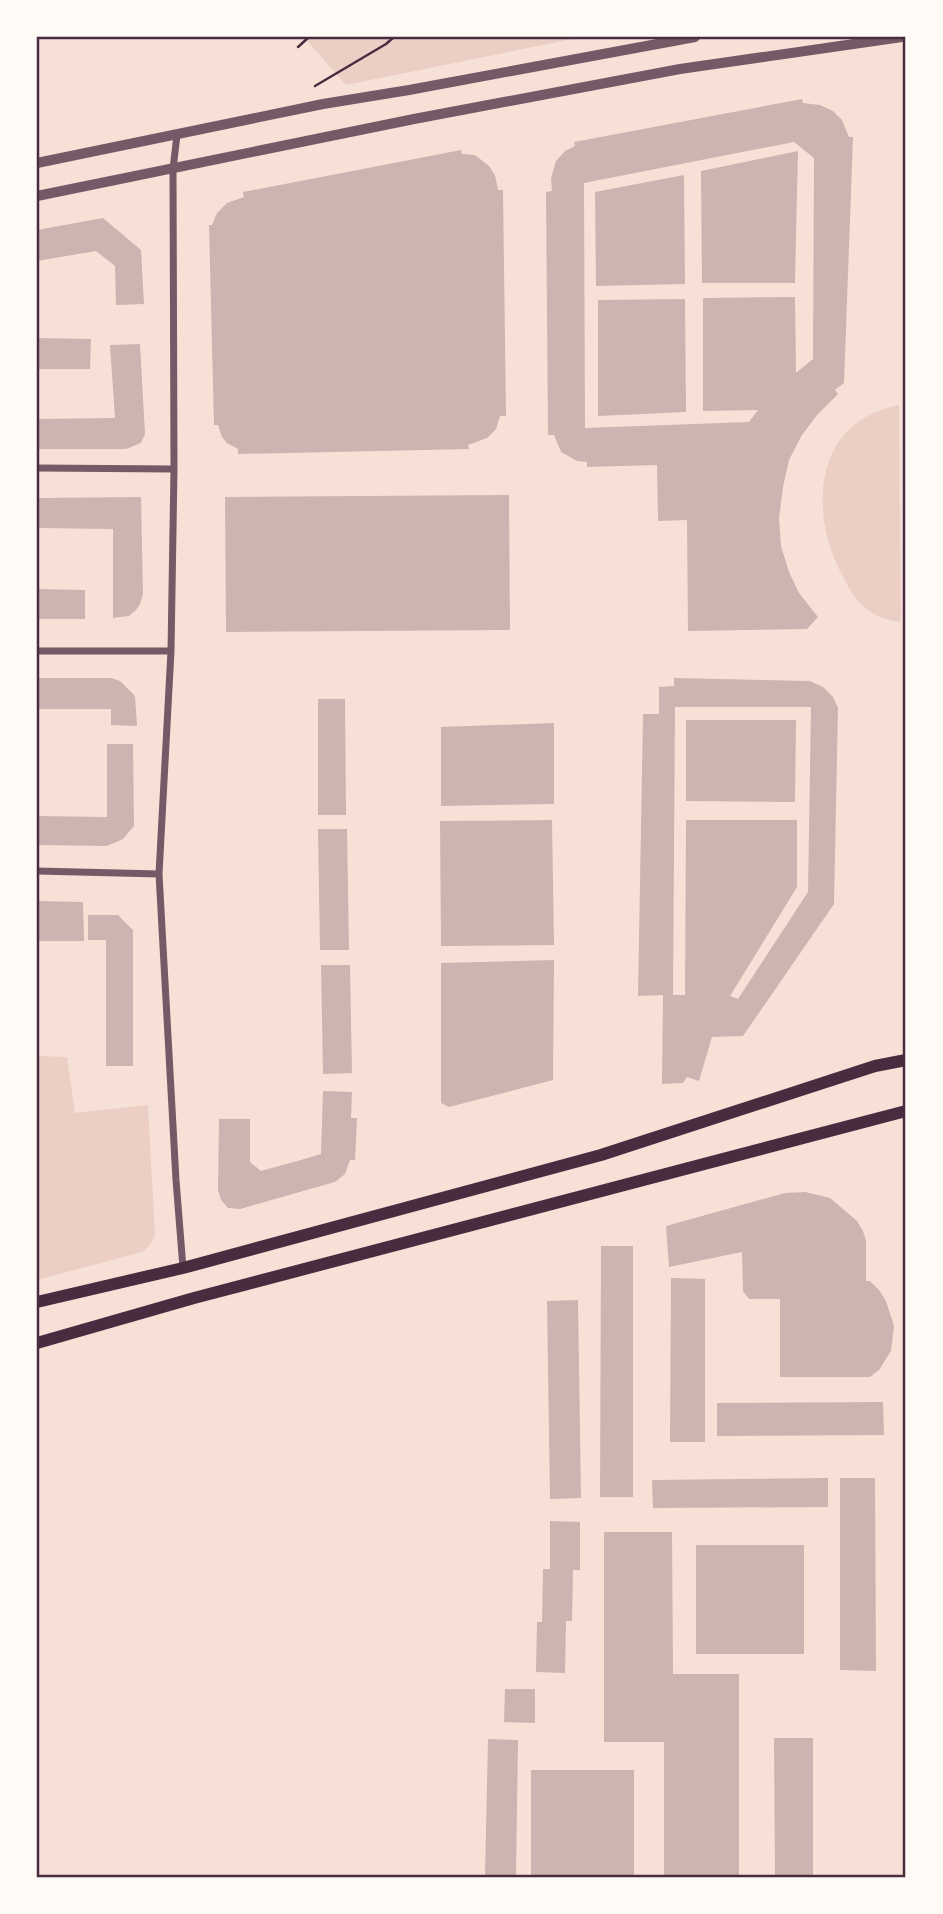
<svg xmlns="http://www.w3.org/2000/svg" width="943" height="1914" viewBox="0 0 943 1914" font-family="'Open Sans',sans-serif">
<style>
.green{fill:#ebcfc5}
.building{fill:#ccb4b1;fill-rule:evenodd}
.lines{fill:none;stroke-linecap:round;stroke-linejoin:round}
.path{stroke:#4a2c40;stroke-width:2.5}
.minor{stroke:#755966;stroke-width:7}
.tertiary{stroke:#755966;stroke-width:10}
.secondary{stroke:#4a2c40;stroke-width:12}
.neatline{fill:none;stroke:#4a2c40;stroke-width:2.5}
</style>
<rect width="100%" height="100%" fill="#f7e1d7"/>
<path class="green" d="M304,37H582L346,85Z
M899,405L901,622C867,619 853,598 839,569C808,505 817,420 899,405Z
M37,1056L67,1057L75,1113L148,1105L155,1236L150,1245L142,1252L37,1280Z"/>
<path class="building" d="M802,99L803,103L820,105L833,111L842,120L849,137H853L844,383L835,390L838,394L817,415L802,435L789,460L783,487L779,518L781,546L789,572L799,593L818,617L807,629L688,631L687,520L658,521L657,465L587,467V462L577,461L561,452L554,435H548L546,192L552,191L551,178L556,161L565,151L575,146L574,142ZM794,142L814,158L813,359L796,373L795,297L703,298V411L758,410L749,422L585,428L584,183Z
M461,150L462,154L475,155L489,166L495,175L498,190H503L506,416H500L496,429L487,438L468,445L469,449L238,454V449L227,443L222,437L218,425H214L209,225H212L217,213L227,203L244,197L243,192Z
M798,151L795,283H702L701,171Z
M684,175L685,284L596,286L595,192Z
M103,218L141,250L144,304L116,305L115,266L96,251L37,261V230Z
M685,299L686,412L598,416V300Z
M37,338L91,339L90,369H37Z
M140,344L145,434L141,443L126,449H37V419L115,418L110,345Z
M509,495L510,630L226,632L225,497Z
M141,497L143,594L140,604L136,610L129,616L113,618V529L37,528V498Z
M37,589L85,590V619H37Z
M37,678H111L120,681L135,696L137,726L111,725V709H37Z
M674,678L810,681L823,687L833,697L838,708L834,904L743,1036L712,1037L699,1081L687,1077L683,1083L662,1084L663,995L638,996L643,714H659V687L674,686ZM675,707H811L808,892L738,999L730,996L797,887V820H686L685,995H673Z
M318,699H345L346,815H318Z
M686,720H796L795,802L686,801Z
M554,723V804L441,806V727Z
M107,744H133L134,826L123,839L107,846L37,845V816L107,817Z
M552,820L554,945L441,946L440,821Z
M318,829H347L349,950H320Z
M37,901L83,902L84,941H37Z
M88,915H118L133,930V1066H106V940H88Z
M554,960L553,1080L449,1107L441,1103V963Z
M321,965H350L352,1073L323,1074Z
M323,1091L352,1092L351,1118H357L355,1160H350L345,1174L335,1182L310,1189L240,1209L228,1208L221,1200L218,1190L219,1119H250V1162L261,1171L301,1160L321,1154Z
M805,1192L830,1198L857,1221L863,1231L866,1241V1281H870L879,1290L886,1301L894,1326L891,1351L879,1370L870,1377H780V1299H749L743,1291L742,1252L669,1267L666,1226L785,1193Z
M601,1246H633V1497H600Z
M671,1278L705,1279V1442H670Z
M578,1300L581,1498L550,1499L547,1301Z
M883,1402L884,1435L717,1436V1403Z
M828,1478V1507L653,1508L652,1480Z
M840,1478H875L876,1671L840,1670Z
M550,1521L580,1522V1570H573L572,1621H566L565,1673L536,1672L537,1622H542L543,1569H550Z
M604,1532H672L673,1674H739V1877H664V1742H604Z
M696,1545H804V1654H696Z
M505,1689H535V1723L504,1722Z
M774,1738H813V1877H775Z
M488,1739L518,1740L516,1877H485Z
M531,1770H634V1876L531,1875Z"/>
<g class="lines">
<path class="path" d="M298,47L309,37
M315,86L386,44L394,37"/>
<path class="minor" d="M177,135L173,169L174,469L171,651L159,874L176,1180L183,1268
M37,468L174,469
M37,651H171
M37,871L159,874"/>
<path class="tertiary" d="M37,163L323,104L409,90L695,37
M37,196L414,119L680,69L902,37"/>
<path class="secondary" d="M37,1302L183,1268L601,1155L875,1066L906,1060
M37,1343L194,1298L906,1111"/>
</g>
<rect width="943" height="1914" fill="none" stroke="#fffaf5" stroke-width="77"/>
<rect x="38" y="38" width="866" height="1838" class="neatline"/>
</svg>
